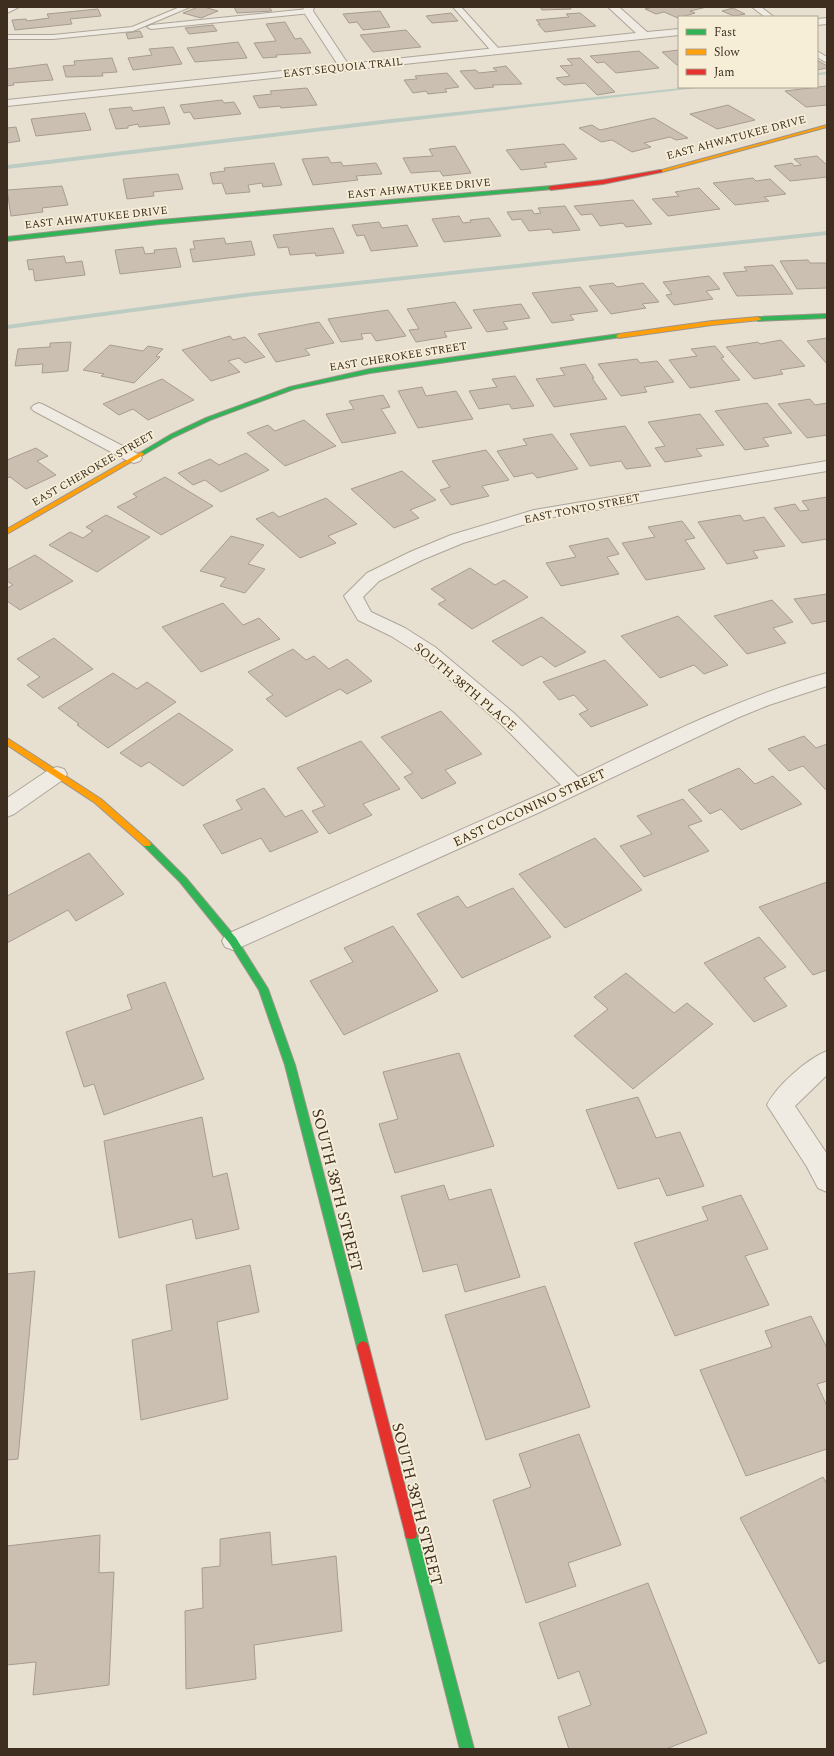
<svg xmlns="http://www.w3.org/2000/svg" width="834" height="1756" viewBox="0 0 834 1756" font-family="Spectral,serif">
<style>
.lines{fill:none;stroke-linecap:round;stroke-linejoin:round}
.stream{fill:#bcccc2;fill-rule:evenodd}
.building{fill:#cbbfb2;stroke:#a89c90}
.lane-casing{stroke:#ada599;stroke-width:2}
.street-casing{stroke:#ada599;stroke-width:2}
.fast-casing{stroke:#9c958a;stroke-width:2}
.slow-casing{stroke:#9c958a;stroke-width:2}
.jam-casing{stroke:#9c958a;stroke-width:2}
.lane{fill:#efebe3;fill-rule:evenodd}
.street{fill:#efebe3;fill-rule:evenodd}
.fast{fill:#30b455;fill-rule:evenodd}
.slow{fill:#ff9f0a;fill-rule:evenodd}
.jam{fill:#e5322d;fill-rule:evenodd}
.labels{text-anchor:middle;stroke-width:3.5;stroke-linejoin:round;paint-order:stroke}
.far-street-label{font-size:11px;fill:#3d2e20;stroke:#f7eed8}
.street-label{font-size:13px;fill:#3d2e20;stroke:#f7eed8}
.near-street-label{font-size:16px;fill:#3d2e20;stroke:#f7eed8}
</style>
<rect width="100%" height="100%" fill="#e7e0d1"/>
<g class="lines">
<path class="stream" d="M827,72V74L817,75V73Z
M690,87H706L382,124L7,169V165L382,120Z
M827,231V235L245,297L7,329V325L245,293Z"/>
</g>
<path class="building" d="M198,7H204L218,11L201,18L183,13Z
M234,7H269L272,11L237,13Z
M532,7H570L571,9L542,10L540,7Z
M653,7H707L690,11L695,13L678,18L664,12L656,14L645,9Z
M733,8L745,14L734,16L722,11Z
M98,9L101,16L70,19L72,24L15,30L12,20L26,19L27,21L49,18L47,14Z
M380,11L390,27L363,30L357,22L349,23L343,14Z
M451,13L458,21L432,23L426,16Z
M580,13L596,26L545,32L538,24H540L536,20L569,17L566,14Z
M285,22L295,39L301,38L311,53L276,55L277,57L263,58L254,43L276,41L266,24Z
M213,25L217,31L189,34L185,28Z
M406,30L421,47L373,52L360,35Z
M140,31L143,37L128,39L126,33Z
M238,42L247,58L195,62L187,48Z
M173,47L182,64L133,70L128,58L152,55L149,49Z
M679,50V65H677L662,52Z
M639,51L659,68L616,73L604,62L597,63L590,56Z
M112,58L117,72L102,73L103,76L66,77L63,66L75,65L74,61Z
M580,58L615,92L597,95L585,83L564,85L556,78L570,76L560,66L573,65L567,59Z
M817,60L827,66V68L817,70Z
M47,64L53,80L13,83L14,85L7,86V69Z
M506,66L522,84L492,85L494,87L475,89L460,71L476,70L479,73L497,71L493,68Z
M447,73L459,87L445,89L447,92L428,94L426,91L413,93L404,80L417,79L415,76Z
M826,86L827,87V105L806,107L785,91Z
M307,88L317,105L281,108L280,106L259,108L253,96L272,94L270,91Z
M222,100L224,103L234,102L241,114L194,119L190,112L184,113L180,105Z
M728,105L755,120L717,129L690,114Z
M131,107L133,111L164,107L170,124L139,127L138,124L128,126V128L116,129L109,109Z
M85,113L91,130L36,136L31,119Z
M654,118L688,138L676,140L670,137L644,143L651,147L632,152L612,140L601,142L579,128L592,125L600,130Z
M16,127L20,141L7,143V128Z
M564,144L577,159L544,163L547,167L521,170L506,150Z
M455,146L471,173L443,176L440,171L411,173L403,158L433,156L429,149Z
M817,156L827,165V177L790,181L774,166L792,163L794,166L801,165L794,159Z
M328,157L331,163L341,162L343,166L376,163L382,174L356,176L358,180L313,185L302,159Z
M274,163L282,185L263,187L262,183L248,185L250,192L226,194L222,183L213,184L210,173L225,171L224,168Z
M178,174L183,189L153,192L154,196L127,199L123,179Z
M753,178L756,181L770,179L786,194L764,197L769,201L735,205L713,183Z
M62,186L68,205L42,208L43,212L11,216L7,190Z
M699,188L720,209L668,216L652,199L679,196L675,192Z
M633,200L652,224L626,227L623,223L600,226L592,214L581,215L574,206Z
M565,206L580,230L553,233L551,229L529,231L521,219L512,220L507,212L532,210L534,214L541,213L538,208Z
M459,216L463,223L471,222L470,220L489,218L501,236L444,242L432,219Z
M379,222L382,228L407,225L418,246L371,251L364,235L357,236L352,225Z
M333,228L344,253L316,256L315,253L290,255L288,247L278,248L273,235Z
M224,238L226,244L251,241L255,255L193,262L190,249H195L193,241Z
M143,247L145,254L155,253L154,250L176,248L181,267L120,274L115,250Z
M64,256L66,263L82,261L85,275L35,281L33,269L29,270L27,260Z
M808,260L810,263H827V288L797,289L780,261Z
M773,265L793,294L737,296L723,273L747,271L744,267Z
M709,276L720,289L706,291L713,299L674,305L666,295L672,294L663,282Z
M613,283L617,287L643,283L659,302L642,304L646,308L611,314L589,286Z
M580,287L598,311L570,315L574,320L552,323L532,293Z
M455,302L472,328L444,332L447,337L416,342L409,330L419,329L407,309Z
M521,304L530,318L503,322L508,329L487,332L473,310Z
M388,310L406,336L376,341L371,333L361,334L363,339L341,342L328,319Z
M319,322L334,343L305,349L310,355L276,362L258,334Z
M230,336L233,340L245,337L265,357L245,363L239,358L228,361L240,372L211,381L182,350Z
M827,338V364L807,341Z
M781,340L805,366L780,370L783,374L754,379L726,347L758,342L760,344Z
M71,342L68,371L42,373L43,364L15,366L18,349L50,347V343Z
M110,345L143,351L148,346L163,349L156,356L160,357L134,383L101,376L104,374L83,370Z
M715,346L724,357L721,358L740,380L690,388L669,360L697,356L691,349Z
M637,359L640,363L657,361L674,382L644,387L647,392L621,396L598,364Z
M585,364L594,378H592L607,399L554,407L536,379L565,375L560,368Z
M515,376L534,406L512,409L509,404L479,409L469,391L497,387L492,379Z
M162,379L194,400L148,420L133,409L119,415L103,404Z
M422,387L426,396L456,391L473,419L418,428L398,391Z
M383,395L390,407L381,409L396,433L342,443L326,414L354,409L349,401Z
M810,399L815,405L827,403V435L807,438L778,404Z
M767,403L792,433L763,438L769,446L745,450L715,411Z
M700,414L724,445L696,449L702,456L665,462L655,448L665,446L648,422Z
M304,420L336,446L285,466L247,433L268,425L275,431Z
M625,426L651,466L626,469L621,461L590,466L570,434Z
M552,434L578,469L537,478L533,473L514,477L497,451L527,445L523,439Z
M36,448L48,456L37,461L56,475L26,489L10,477L7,478V460Z
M486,450L509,480L482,486L489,496L451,505L440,490L450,487L432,461Z
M246,453L269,470L221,492L205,480L193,485L178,473L210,459L219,465Z
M402,471L436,500L410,510L419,518L394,528L351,489Z
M165,477L213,506L161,535L117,507L137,497L133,494Z
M827,497V539L802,543L774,508L795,504L800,511L809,510L802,501Z
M326,498L357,524L328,536L336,543L300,558L256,519L273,512L279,517Z
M106,515L150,537L97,572L49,545L70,532L83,538L93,531L86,527Z
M740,515L744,521L764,517L785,546L753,551L758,558L727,564L698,522Z
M682,521L695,538L685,540L705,569L646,580L622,543L655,537L648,527Z
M231,536L264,545L248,564L265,569L245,593L220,586L226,578L200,571Z
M608,538L619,554L607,557L619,574L561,586L546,563L576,557L569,546Z
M35,555L73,581L20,610L7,601V588L13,585L7,581V570Z
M470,568L495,585L504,580L528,597L472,629L438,604L446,600L431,589Z
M827,594V621L812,624L794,599Z
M772,600L793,622L773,628L786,643L747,654L714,616Z
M223,603L243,625L259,618L280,639L201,672L162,627Z
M678,616L728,665L704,674L694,665L660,678L621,636Z
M542,617L586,652L555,667L541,656L522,666L492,641Z
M54,638L93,669L43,698L27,685L40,677L17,659Z
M293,649L306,660L314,656L329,669L347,659L372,681L347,694L340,689L286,717L266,699L273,695L248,672Z
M605,660L648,705L591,727L579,714L588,710L574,695L559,700L543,682Z
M113,673L137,689L147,682L176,702L108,748L77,725L79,724L58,708Z
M441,711L482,754L445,770L456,783L422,799L404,777L413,773L381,737Z
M179,713L233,750L183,786L149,762L141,767L120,753Z
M804,736L816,748L827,744V791L803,766L789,771L768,749Z
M361,741L400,789L363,804L372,815L329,834L312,811L325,806L297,768Z
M739,768L755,784L773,776L802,804L741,830L721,809L710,814L688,790Z
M264,788L285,817L302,810L318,832L270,852L261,838L222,854L203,825L242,809L236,800Z
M683,799L702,821L688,826L709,851L644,877L620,846L652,834L637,816Z
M595,838L642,890L565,928L519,874Z
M89,853L124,894L76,921L68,910L7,943V896Z
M827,882V970L813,975L759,907Z
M513,888L551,937L462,978L417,914L458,896L467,908Z
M393,926L438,991L344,1035L310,981L353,962L344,948Z
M759,937L786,967L764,978L787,1006L754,1022L704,963Z
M626,973L674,1013L687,1003L713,1024L633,1089L574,1036L608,1009L594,997Z
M165,982L204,1079L104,1115L94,1084L84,1087L66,1032L132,1009L127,995Z
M459,1053L494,1146L395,1173L379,1124L398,1119L383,1072Z
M638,1097L656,1138L680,1132L704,1186L667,1196L659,1178L618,1189L586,1110Z
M202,1117L213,1177L227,1173L239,1229L196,1239L192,1219L119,1238L104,1141Z
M444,1185L449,1200L491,1189L520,1277L465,1292L457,1264L423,1272L401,1196Z
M741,1195L768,1249L745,1256L769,1305L675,1336L634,1243L708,1220L702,1207Z
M250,1265L259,1312L217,1322L228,1399L141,1420L132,1340L172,1330L166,1285Z
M35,1271L18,1459L7,1460V1274Z
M545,1286L590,1407L486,1440L445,1315Z
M811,1316L827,1348V1381L817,1384L827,1406V1449L746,1476L700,1370L772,1347L765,1331Z
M579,1434L621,1545L568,1563L576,1586L526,1603L493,1500L531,1487L519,1454Z
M823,1477L827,1484V1660L819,1664L740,1518Z
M270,1532L272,1565L336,1556L342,1631L254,1645L256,1679L186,1689L185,1611L203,1608L202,1568L220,1566V1539Z
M100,1535L99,1573L114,1572L109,1685L33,1695L36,1662L7,1665V1546Z
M648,1583L707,1733L666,1749H569L558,1717L591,1705L579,1671L558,1679L539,1623Z"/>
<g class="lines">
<defs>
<path id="lane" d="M180,7H190L133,31L53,39H7V35H53L132,27Z
M453,7H461L499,49V53H493Z
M752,7H761L774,17H765Z
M308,9H311V13L151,29L147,27L151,25Z
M817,51L827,57V63L817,57Z"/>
<path id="street" d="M7,7H19L7,13Z
M304,7H314L313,11L348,64L636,33L608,7H619L647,32L679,29V35L7,106V100L338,65L303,11Z
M827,18V24L817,25V19Z
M39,403L44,405L140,455L142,458L140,461L134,463L128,461L34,411L31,408L34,405Z
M827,461V471L542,519L463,543L422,560L379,581L363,597L371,612L405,628L435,647L515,714L578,777C659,738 740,697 827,673V686L769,705L737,718L540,812L241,947L233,950L225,947L222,941L225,935L561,785L501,724L421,655L391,636L358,620L344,596L367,573L410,552L451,535L534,510Z
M57,767L64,769L67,774L64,779L14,814L7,817V798L50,769Z
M827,1051V1075L795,1106L827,1154V1192L818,1188L807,1167L767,1105C776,1086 807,1059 827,1051Z"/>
<path id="fast" d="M551,186L554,188L553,189L160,224L7,241V237L160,220Z
M827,314V318L758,321L755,319L758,317Z
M619,334L622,336L621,337L370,373L294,389L210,420L174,437L143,455L138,454L170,435L206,418L290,387L370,369Z
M147,841L150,842L186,878L236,938L268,989L295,1065L369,1347L367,1351L363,1353L359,1351L357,1347L285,1065L259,990L230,944L180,882L144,846L143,844L144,842Z
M411,1527L416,1528L417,1533L474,1749H460L405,1533L406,1528Z"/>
<path id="slow" d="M827,125V127L662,172L658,171Z
M758,317L761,319L760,320L712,325L619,338L616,336L619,334L712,321Z
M141,452L144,454L143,455L7,534V529Z
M7,738L101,799L150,842L151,844L150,846H144L95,803L7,745Z"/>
<path id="jam" d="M660,170H662V172L603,184L551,190L548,188L551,186L603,180Z
M363,1341L367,1343L369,1347L417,1533L416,1538L411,1539L406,1538L405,1533L357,1347L359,1343Z"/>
</defs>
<use href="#lane" class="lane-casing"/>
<use href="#street" class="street-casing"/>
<use href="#fast" class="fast-casing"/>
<use href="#slow" class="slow-casing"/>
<use href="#jam" class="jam-casing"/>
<use href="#lane" class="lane"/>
<use href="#street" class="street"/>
<use href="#fast" class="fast"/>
<use href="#slow" class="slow"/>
<use href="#jam" class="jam"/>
</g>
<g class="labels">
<g class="far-street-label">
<text transform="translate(343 67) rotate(-6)" y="4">EAST SEQUOIA TRAIL</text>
<text transform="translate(736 137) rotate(-15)" y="4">EAST AHWATUKEE DRIVE</text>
<text transform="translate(419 188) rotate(-5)" y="4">EAST AHWATUKEE DRIVE</text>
<text transform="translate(96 217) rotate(-6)" y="4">EAST AHWATUKEE DRIVE</text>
<text transform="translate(398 356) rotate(-9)" y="4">EAST CHEROKEE STREET</text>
<text transform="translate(93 468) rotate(-30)" y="4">EAST CHEROKEE STREET</text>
<text transform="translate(582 508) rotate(-11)" y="4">EAST TONTO STREET</text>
</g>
<g class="street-label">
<text transform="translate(466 686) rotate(40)" y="5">SOUTH 38TH PLACE</text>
<text transform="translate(529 807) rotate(-25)" y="5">EAST COCONINO STREET</text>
</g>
<g class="near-street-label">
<text transform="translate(338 1190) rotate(76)" y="6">SOUTH 38TH STREET</text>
<text transform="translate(418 1504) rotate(76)" y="6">SOUTH 38TH STREET</text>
</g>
</g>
<rect width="834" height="1756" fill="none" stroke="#3d2e20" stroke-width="16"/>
<rect x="678" y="16" width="140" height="72" fill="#f7eed8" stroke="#ada18e"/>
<rect x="686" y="29" width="20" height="6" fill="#30b455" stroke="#ada18e"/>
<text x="714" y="36" font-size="12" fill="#3d2e20">Fast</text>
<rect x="686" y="49" width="20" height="6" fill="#ff9f0a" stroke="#ada18e"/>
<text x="714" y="56" font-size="12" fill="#3d2e20">Slow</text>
<rect x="686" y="69" width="20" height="6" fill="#e5322d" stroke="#ada18e"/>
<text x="714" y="76" font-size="12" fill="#3d2e20">Jam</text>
</svg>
